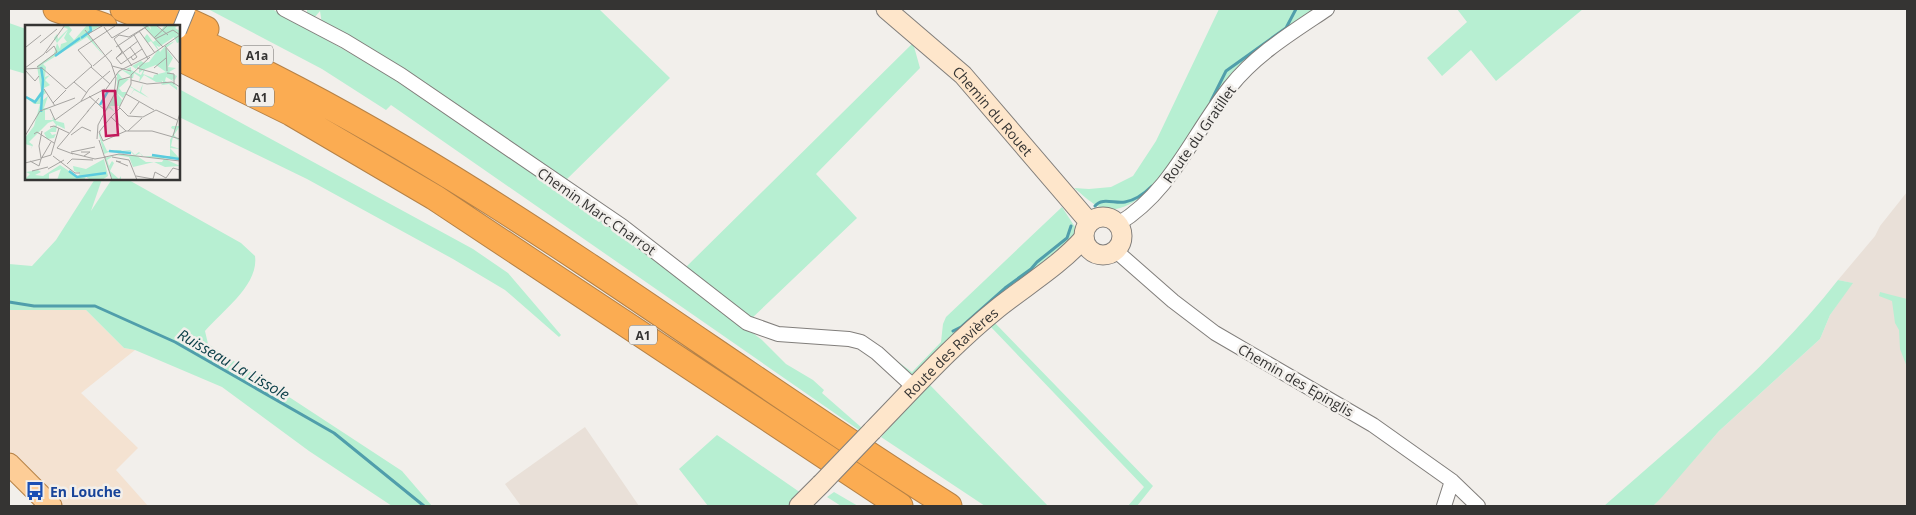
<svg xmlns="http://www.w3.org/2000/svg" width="1916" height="515" viewBox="0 0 1916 515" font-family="'Open Sans',sans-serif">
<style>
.commercial{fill:#f4e2d1}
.built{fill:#e9e0d8}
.green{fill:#b7efd2}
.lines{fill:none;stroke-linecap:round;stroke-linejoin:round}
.stream{stroke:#509eab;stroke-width:3}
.street-casing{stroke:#817e7b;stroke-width:16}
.secondary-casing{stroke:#817e7b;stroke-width:21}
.primary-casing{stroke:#b68247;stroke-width:23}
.highway-casing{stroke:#b68247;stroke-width:27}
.street{stroke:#fff;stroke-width:14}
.secondary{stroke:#fee6cb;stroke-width:19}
.primary{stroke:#fdcd97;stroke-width:21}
.highway{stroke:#fbac52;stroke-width:25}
.street-bridge-casing{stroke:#817e7b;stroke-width:16;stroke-linecap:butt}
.secondary-bridge-casing{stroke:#817e7b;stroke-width:21;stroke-linecap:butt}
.street-bridge{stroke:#fff;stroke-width:14}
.secondary-bridge{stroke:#fee6cb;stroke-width:19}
.labels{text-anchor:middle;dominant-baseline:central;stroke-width:5;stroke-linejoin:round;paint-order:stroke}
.shield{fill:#f2efeb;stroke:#6e6c6a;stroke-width:1}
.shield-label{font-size:12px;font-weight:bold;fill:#353433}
.street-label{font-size:14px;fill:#353433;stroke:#f2efeb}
.transit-label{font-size:14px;font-weight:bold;fill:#164399;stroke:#f2efeb;text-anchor:start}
.water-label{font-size:15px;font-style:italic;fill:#083d46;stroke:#f2efeb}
.inset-river{fill:none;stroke:#5bcbde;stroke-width:2.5}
.inset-road{fill:none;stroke:#a6a4a1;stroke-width:1}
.view{fill:#c2185b;fill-opacity:0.15;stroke:#c2185b;stroke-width:2.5}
.inset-edge{fill:none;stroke:#353433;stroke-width:2.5}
</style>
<rect width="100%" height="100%" fill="#f2efeb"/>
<path class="commercial" d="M 9,310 L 86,310 L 124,348 L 135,350 L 81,393 L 138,448 L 116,470 L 148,506 L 53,506 L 9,464 Z"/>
<path class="built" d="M 1907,192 L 1907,506 L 1653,506 L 1719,431 L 1820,339 L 1830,315 L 1852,283 L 1838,280 L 1875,236 L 1880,226 Z
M 585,427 L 639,506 L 521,506 L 505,484 Z"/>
<path class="green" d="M 208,9 L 272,9 L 380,70 L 620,231 L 762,340 L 786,364 L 813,380 L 824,390 L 822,393 L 862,428 L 859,430 L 391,105 L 386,110 L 322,69 Z
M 307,9 L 599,9 L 670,78 L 565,181 L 322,24 L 320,11 L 314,18 L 307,13 Z
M 1219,9 L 1315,9 C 1298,22 1274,34 1260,50 C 1229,85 1161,203 1116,209 C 1098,212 1087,198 1074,188 L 1089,189 L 1111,187 L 1133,176 L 1156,141 Z
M 1457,9 L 1583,9 L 1496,81 L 1471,50 L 1442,76 L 1427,58 L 1467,22 Z
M 9,23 L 26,29 L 26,74 L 9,69 Z
M 913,43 L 920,68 L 816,174 L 857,218 L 750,320 L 685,268 Z
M 179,89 L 473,249 L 508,273 L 561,335 L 559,337 L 505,290 L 453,259 L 307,179 L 179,117 Z
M 95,179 L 102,179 L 91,211 L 112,179 L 127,179 L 241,243 L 255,256 C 259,285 223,310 205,331 L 208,344 L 402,471 L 432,506 L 392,506 L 309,451 L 222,387 L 135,350 L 124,348 L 86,310 L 9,310 L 9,264 L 32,266 L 56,240 Z
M 1062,207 L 1077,230 L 1073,241 L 912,378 L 871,342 L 912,372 L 941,342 L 943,324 L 946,317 Z
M 1838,280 L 1853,283 L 1830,315 L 1820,339 L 1719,431 L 1662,497 L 1653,506 L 1604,506 C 1684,435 1771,366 1838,280 Z
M 1880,292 L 1907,299 L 1907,367 L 1900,349 L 1899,330 L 1895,323 L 1892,301 L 1879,296 Z
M 995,323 L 1153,486 L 1137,506 L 1128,506 L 1144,487 L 990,326 Z
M 929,384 L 1048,506 L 985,506 L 881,437 Z
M 717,435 L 801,493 L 788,506 L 708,506 L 679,469 Z
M 834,492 L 858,506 L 841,506 L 827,497 Z"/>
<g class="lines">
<path class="stream" d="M 1211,101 L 1226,71 L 1286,28 L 1296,9
M 1095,206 C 1102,197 1115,204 1125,202 C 1136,200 1144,194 1152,186
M 9,302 L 34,306 L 95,306 L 175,342 L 334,433 L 424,506
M 953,331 L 961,327 L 1005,288 L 1031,269 L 1037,262 L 1067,238 L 1071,226"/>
<g class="street-casing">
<path id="street" d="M 284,9 L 345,41 L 401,75 L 622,226 L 747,323 L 778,334 L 849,339 L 861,342 L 877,353 L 914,387
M 1118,224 C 1172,191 1192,135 1230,87 C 1256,54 1293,32 1327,9
M 1116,251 L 1173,301 L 1215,333 L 1373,425 L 1452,481 L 1478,506
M 1444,506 L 1452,481"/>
</g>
<g class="secondary-casing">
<g id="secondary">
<path id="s1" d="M 886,9 L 963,75 L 1089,222"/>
<circle cx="1103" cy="236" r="19"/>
<path id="s2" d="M 872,431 C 913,389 952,345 998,308 C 1027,285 1059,266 1084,238"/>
<path d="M 799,506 L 821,484"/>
</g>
</g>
<g class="primary-casing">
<path id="primary" d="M 9,464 L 51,506"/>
</g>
<g class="highway-casing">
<path id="highway" d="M 56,9 L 104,26
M 123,9 L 165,26
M 163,9 L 206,29
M 179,32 C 456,154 694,346 949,506
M 179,58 L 291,113 L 434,197 L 900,506"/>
</g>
<use href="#street" class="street"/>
<use href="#secondary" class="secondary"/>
<use href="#primary" class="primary"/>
<use href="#highway" class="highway"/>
<g class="street-bridge-casing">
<path id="street-bridge" d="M 179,31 L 188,9"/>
</g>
<g class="secondary-bridge-casing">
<path id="secondary-bridge" d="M 821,484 L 872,431"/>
</g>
<use href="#street-bridge" class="street-bridge"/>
<use href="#secondary-bridge" class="secondary-bridge"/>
</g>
<defs>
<g id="bus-bare" transform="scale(1.5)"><path d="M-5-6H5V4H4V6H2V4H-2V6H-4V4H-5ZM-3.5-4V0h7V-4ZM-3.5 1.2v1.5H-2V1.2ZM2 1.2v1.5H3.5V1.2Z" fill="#1a4fb4" stroke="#f2efeb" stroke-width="2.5" paint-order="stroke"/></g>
</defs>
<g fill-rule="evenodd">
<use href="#bus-bare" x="35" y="491"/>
</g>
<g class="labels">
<g class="shield">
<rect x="241" y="45.5" width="32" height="19" rx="4"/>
<rect x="246" y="87.5" width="28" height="19" rx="4"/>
<rect x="629" y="325.5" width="28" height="19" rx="4"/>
</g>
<g class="shield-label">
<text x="257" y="55">A1a</text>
<text x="260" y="97">A1</text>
<text x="643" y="335">A1</text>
</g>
<g class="street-label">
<text stroke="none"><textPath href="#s1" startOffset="148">Chemin du Rouet</textPath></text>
<text transform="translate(1199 134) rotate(-55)">Route du Gratillet</text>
<text transform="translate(597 211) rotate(35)">Chemin Marc Charrot</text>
<text stroke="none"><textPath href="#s2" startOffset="111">Route des Ravières</textPath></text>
<text transform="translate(1296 380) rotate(30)">Chemin des Epinglis</text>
</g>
<g class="transit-label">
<text x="50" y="491">En Louche</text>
</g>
<g class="water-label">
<text transform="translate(234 364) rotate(30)">Ruisseau La Lissole</text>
</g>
</g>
<g transform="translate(25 25)">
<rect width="155" height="155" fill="#f2efeb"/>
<path d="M 43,0 L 47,5 L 44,9 L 49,15 L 62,0 L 77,0 L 63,8 L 60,5 L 79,31 L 62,12 L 18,39 L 21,42 L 20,52 L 25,50 L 20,55 L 25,60 L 19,63 L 21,68 L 18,70 L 18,75 L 23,71 L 19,83 L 25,84 L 20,85 L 20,95 L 28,95 L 27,92 L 30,95 L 27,89 L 31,96 L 39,98 L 40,104 L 32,100 L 31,107 L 25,107 L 27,110 L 31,109 L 29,113 L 22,114 L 19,108 L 31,100 L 28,96 L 23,98 L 4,117 L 8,120 L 6,124 L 7,121 L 0,119 L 0,113 L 9,101 L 15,79 L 9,79 L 0,71 L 10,75 L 16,66 L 12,41 L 29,29 L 32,18 L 35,24 L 36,19 L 42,17 L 39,13 L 43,5 L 32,18 L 29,13 L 32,9 L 33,14 L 43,4 L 38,2 ZM 117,0 L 123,0 L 126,5 L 125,0 L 135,0 L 132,2 L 136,5 L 140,0 L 153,0 L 150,3 L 155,6 L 155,17 L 152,18 L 149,12 L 134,22 L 131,20 L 135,27 L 141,20 L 150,16 L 141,23 L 148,33 L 143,42 L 151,43 L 144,47 L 152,51 L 150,55 L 147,54 L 150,57 L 141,52 L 140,56 L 142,57 L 148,57 L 151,61 L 143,58 L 152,62 L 152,65 L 144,59 L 137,60 L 138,56 L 134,55 L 137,56 L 136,61 L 136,57 L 131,57 L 119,50 L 114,57 L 115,52 L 109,48 L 108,53 L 101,53 L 106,51 L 97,45 L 93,48 L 97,53 L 104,54 L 94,63 L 97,67 L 102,67 L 105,61 L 115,67 L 116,63 L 118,59 L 116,67 L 124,73 L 109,65 L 105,71 L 109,64 L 105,62 L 98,73 L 92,68 L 97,75 L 95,81 L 85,81 L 90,87 L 84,83 L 81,86 L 92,65 L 92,48 L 93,49 L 93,48 L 94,46 L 98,45 L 106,47 L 101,44 L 106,42 L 106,45 L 116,50 L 119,44 L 114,48 L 114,40 L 111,44 L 107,41 L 116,36 L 119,38 L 124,37 L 133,25 L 126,16 L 123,18 L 119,13 L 122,9 L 128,17 L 131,15 ZM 131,40 L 141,47 L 129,50 L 128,53 L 118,49 L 120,44 ZM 147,101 L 155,101 L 149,110 L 155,116 L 148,112 L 146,121 L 155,124 L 145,123 L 155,134 L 138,133 L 155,141 L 140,142 L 129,137 L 108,142 L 104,132 L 90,130 L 82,135 L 84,141 L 87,136 L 89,138 L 85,146 L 94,154 L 96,151 L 96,155 L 87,155 L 80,133 L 83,132 L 94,129 L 112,131 L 121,137 L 137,137 L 139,134 L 117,131 L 115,128 L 110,131 L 105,126 L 96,125 L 99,129 L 89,125 L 79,129 L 74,110 L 75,107 L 76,105 L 75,111 L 82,126 L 88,125 L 105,125 L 110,130 L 114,127 L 118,131 L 145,131 L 145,115 L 150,105 L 146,103 ZM 79,134 L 83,151 L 77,155 L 61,155 L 64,154 L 61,152 L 59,155 L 32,155 L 36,144 L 24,149 L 24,155 L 0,154 L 5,149 L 1,147 L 13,145 L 16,147 L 10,150 L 18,151 L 35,140 L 53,152 L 55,148 L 49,146 L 48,141 L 61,144 Z" fill="#b7efd2" fill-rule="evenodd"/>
<path class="inset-river" d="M 56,13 L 66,6 L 65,0M 30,31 L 55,13M 1,72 L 10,77 L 18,66M 75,80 L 83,66M 16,87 L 18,55 L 16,42M 84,126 L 106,128M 127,130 L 154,134M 44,146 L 52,152 L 81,148"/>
<path class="inset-road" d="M 131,0 L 143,10M 79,2 L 87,13 L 104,3M 120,3 L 138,22M 60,5 L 86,38 L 91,53 L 89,70 L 73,100 L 72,114M 114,6 L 130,28M 63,9 L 77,1M 109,10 L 123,34M 129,13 L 143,0M 130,14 L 148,5 L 155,10M 113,16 L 91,33 L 96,39 L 117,24M 15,18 L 32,4M 93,20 L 107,41M 140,21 L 155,39M 1,22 L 16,10M 91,22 L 124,0M 105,22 L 112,32 L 108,35 L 106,32M 141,23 L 142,46M 92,32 L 97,27 L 89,14 L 94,10 L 104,12 L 124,0M 67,41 L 53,25 L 90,1M 68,41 L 87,25M 87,41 L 106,46M 12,42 L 32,27 L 29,21 L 21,28M 66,42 L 85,59M 0,43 L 19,29 L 40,0M 112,43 L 133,49M 129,43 L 141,33M 0,44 L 17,43 L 41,64M 0,45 L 10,56 L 14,51M 142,48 L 149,49 L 149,59M 106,55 L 122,59 L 147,57 L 155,62M 49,57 L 62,68M 19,64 L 30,81M 41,64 L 67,41M 79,67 L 94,46 L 126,30 L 155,10M 101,69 L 129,85M 91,70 L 94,55 L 105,52M 64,71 L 81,86M 56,76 L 64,64 L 85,46M 55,77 L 80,64M 28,78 L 41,65M 94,83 L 106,59 L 106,50 L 125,32M 25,84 L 30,95 L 55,77M 62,87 L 74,73M 105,89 L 114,77M 103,91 L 118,92 L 131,85 L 152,95M 86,92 L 74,107 L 78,116 L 101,106M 86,92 L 95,83 L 103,91M 86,92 L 101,106M 25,102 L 29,101 L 44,108M 101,106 L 127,106 L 155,114M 103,106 L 117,93M 9,109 L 12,107 L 29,118M 46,110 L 57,102 L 66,106M 0,111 L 15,86 L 50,73M 148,111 L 155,88M 74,115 L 87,155M 14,121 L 16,133 L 26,130 L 34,103M 14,121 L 17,106M 46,127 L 70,122M 56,127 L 65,127 L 59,131M 46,128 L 70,134 L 81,132M 48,129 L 32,123 L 64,85M 28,131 L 50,148 L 55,148M 80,132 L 94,129 L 155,136M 87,132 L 104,135 L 112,155M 16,134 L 26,117M 5,136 L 14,141 L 16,134M 96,137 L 91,136 L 103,141M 0,138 L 16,134M 42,139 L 47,134 L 68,135M 23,144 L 39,135M 7,146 L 23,142M 111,151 L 128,154 L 130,147 L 141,153 L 148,143 L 155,145"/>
<path class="view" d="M 78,66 L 90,66 L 93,110 L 81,111 Z"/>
<rect width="155" height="155" class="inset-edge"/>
</g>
<rect width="1916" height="515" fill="none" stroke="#353433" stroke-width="20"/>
</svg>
